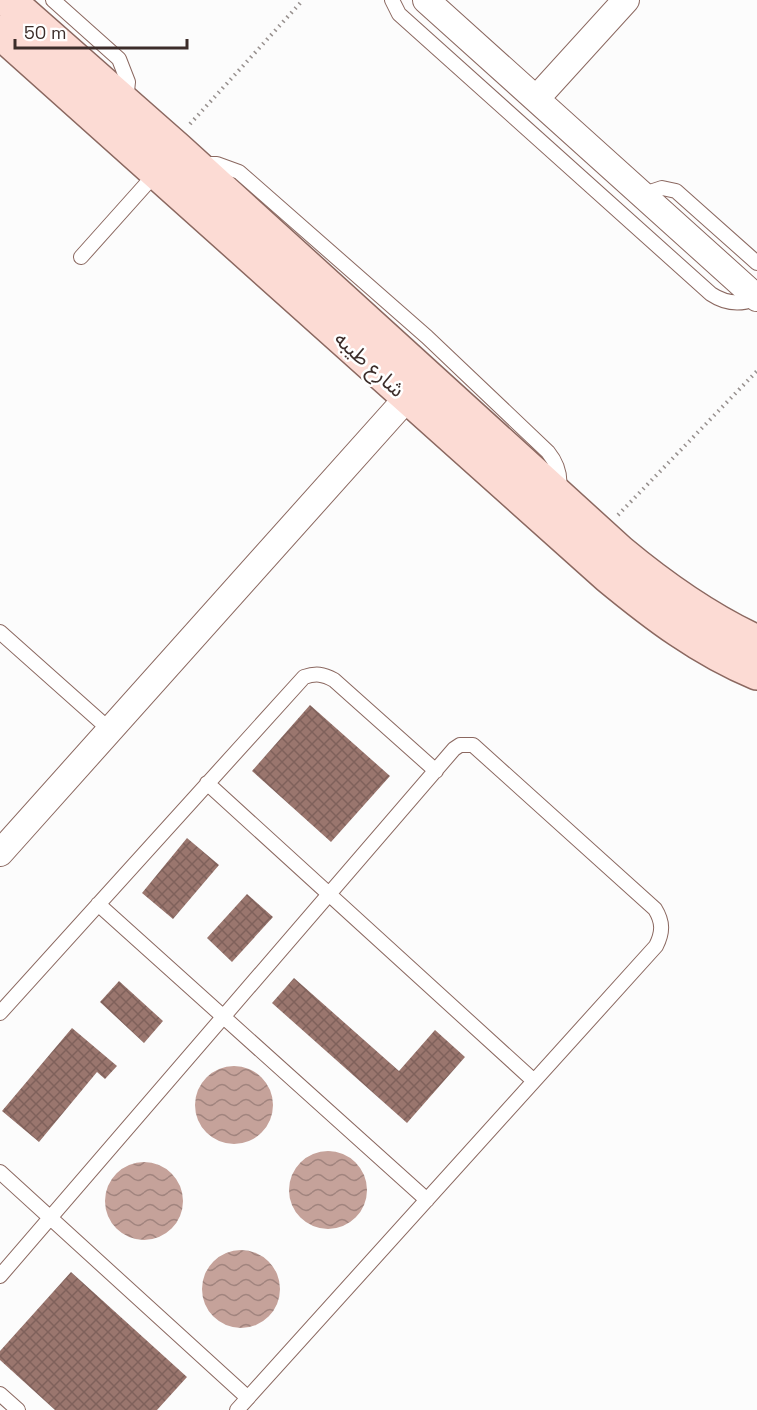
<svg xmlns="http://www.w3.org/2000/svg" width="757" height="1410" viewBox="0 0 757 1410" font-family="'Space Grotesk','Noto Sans Arabic',sans-serif">
<style>
.water{fill:url(#water-waves)}
.building{fill:url(#building-cross-hatch)}
.lines{fill:none;stroke-linecap:round;stroke-linejoin:round}
.service-casing{stroke:#8b6860;stroke-width:16}
.minor-casing{stroke:#8b6860;stroke-width:28}
.secondary-casing{stroke:#8b6860;stroke-width:36}
.path{stroke:#97908e;stroke-width:4;stroke-dasharray:1.5 4.5;stroke-linecap:butt}
.service{stroke:#fff;stroke-width:14}
.minor{stroke:#fff;stroke-width:26}
.secondary{stroke:#fcdbd4;stroke-width:33}
.labels{text-anchor:middle;dominant-baseline:central;stroke-width:5;stroke-linejoin:round;paint-order:stroke}
.street-label{font-size:21px;fill:#3c2d2a;stroke:#fff}
</style>
<defs>
<pattern id="water-waves" width="16" height="10" patternUnits="userSpaceOnUse" patternTransform="scale(1.5)"><rect width="16" height="10" fill="#c5a29a"/><path d="M0 5q4-4 8 0t8 0" fill="none" stroke="#a1847e"/></pattern>
<pattern id="building-cross-hatch" width="8" height="8" patternUnits="userSpaceOnUse" patternTransform="scale(1.5)"><rect width="8" height="8" fill="#9a766e"/><path d="M0 0l8 8M0 8l8-8" fill="none" stroke="#7f615b"/></pattern>
</defs>
<rect width="100%" height="100%" fill="#fcfcfc"/>
<path class="water" d="M195 1105a39 39 0 1 1 78 0a39 39 0 1 1-78 0Z
M289 1190a39 39 0 1 1 78 0a39 39 0 1 1-78 0Z
M105 1201a39 39 0 1 1 78 0a39 39 0 1 1-78 0Z
M202 1289a39 39 0 1 1 78 0a39 39 0 1 1-78 0Z"/>
<path class="building" d="M 310,705 L 390,776 L 331,842 L 252,771 Z
M 187,838 L 219,865 L 173,919 L 142,893 Z
M 247,894 L 273,917 L 232,962 L 207,938 Z
M 294,978 L 399,1071 L 435,1030 L 465,1057 L 407,1123 L 272,1003 Z
M 119,981 L 163,1021 L 144,1043 L 100,1002 Z
M 72,1028 L 117,1066 L 105,1079 L 97,1072 L 39,1142 L 2,1111 Z
M 71,1272 L 187,1377 L 157,1410 L 55,1410 L 0,1360 L 0,1351 Z"/>
<g class="lines">
<g class="service-casing">
<path id="service" d="M 53,0 L 119,59 L 128,82 L 126,100
M 392,0 L 399,14 L 711,294 C 726,304 741,305 757,298
M 199,164 L 217,164 L 239,172 L 427,337 L 548,452 C 557,463 561,476 559,490
M 641,195 L 662,188 L 676,191 L 757,263
M 81,257 L 157,172
M 0,632 L 110,730
M 207,783 L 534,1081
M 98,904 L 427,1200
M 0,1013 L 304,677 C 316,673 323,674 334,680 L 436,771
M 0,1172 L 248,1398
M 0,1276 L 454,749 L 460,745 L 473,745 L 655,909 C 663,922 663,932 656,946 L 237,1410
M 0,1394 L 18,1410"/>
</g>
<g class="minor-casing">
<path id="minor" d="M 426,0 L 757,298
M 536,99 L 626,0
M 0,853 L 407,398"/>
</g>
<g class="secondary-casing">
<path id="secondary" d="M 8,0 L 177,149 L 620,552 C 662,587 707,619 757,642
M 0,32 L 608,576 C 654,614 701,650 757,673"/>
</g>
<path class="path" d="M 190,124 L 303,0
M 618,515 L 757,371"/>
<use href="#service" class="service"/>
<use href="#minor" class="minor"/>
<use href="#secondary" class="secondary"/>
</g>
<g class="labels">
<g class="street-label">
<text transform="translate(370 364) rotate(42)">شارع طيبه</text>
</g>
</g>
<path d="M15 39v9h172v-9" fill="none" stroke="#3c2d2a" stroke-width="3"/>
<text x="24" y="39" font-size="18" fill="#3c2d2a" stroke="#ffffff" stroke-width="4.5" paint-order="stroke">50 m</text>
</svg>
